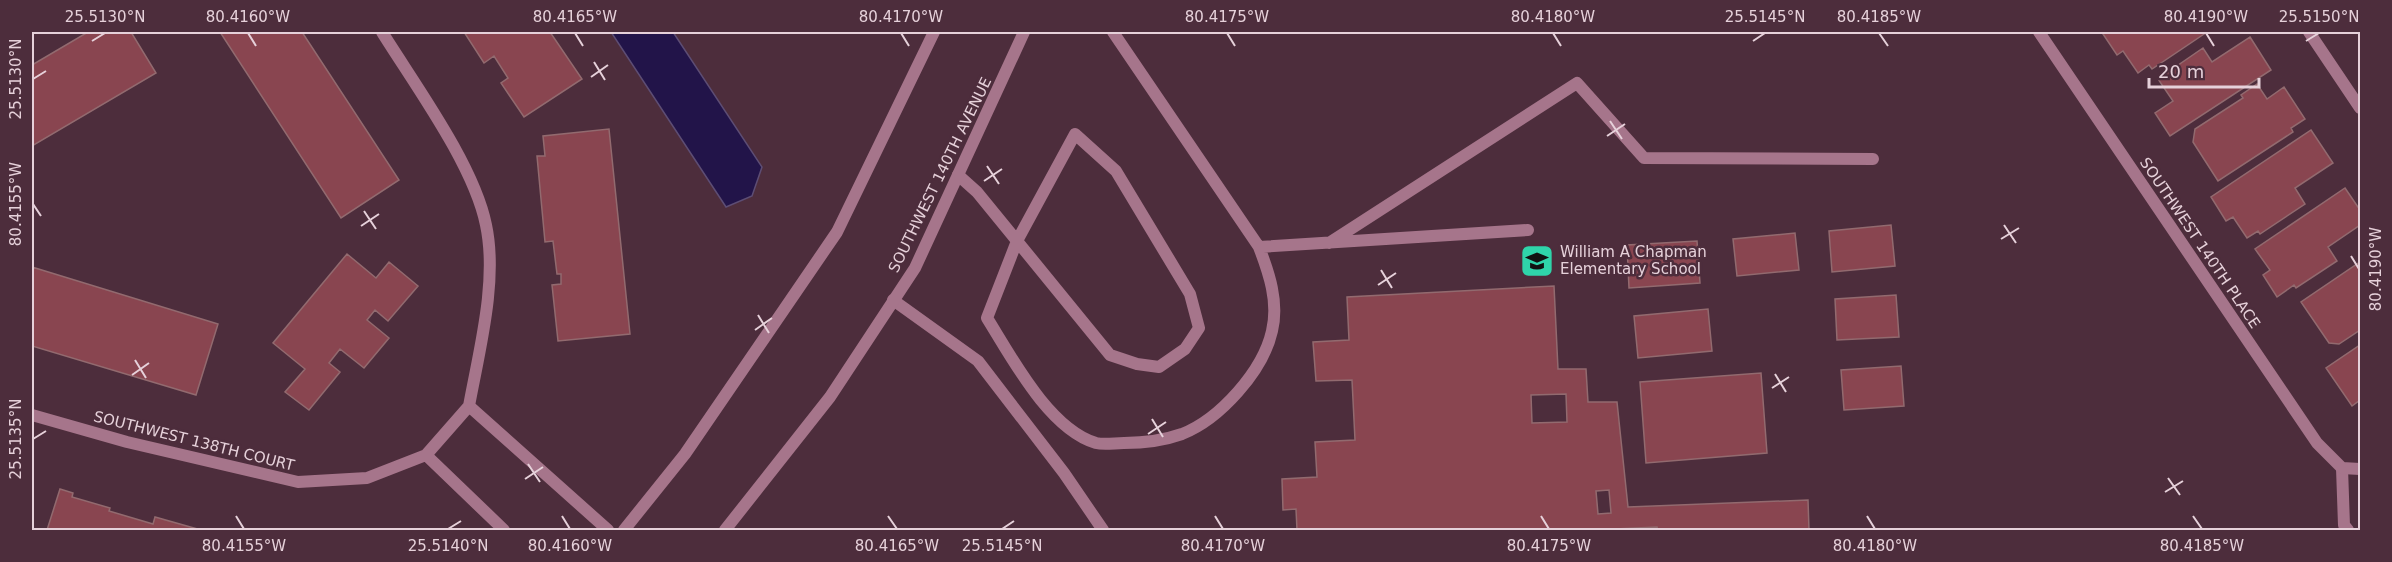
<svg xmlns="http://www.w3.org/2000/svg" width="2392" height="562" viewBox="0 0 2392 562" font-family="'DejaVu Sans',sans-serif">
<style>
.water{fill:#221449;stroke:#5d4d74;stroke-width:1.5}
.building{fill:#894550;stroke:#926a6f;stroke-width:1.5;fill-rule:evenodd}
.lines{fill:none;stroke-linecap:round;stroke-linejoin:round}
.service{stroke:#a6758b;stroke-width:12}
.minor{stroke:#a6758b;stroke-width:12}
.tertiary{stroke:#a6758b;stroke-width:12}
.ticks{fill:none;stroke:#e6d1da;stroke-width:2}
.labels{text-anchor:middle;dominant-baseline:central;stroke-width:5;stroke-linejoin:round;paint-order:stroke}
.street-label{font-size:15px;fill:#e6d1da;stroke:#4d2d3c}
.poi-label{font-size:15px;fill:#e6d1da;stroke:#4d2d3c;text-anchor:start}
.neatline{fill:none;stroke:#e6d1da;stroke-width:2}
.ticks-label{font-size:15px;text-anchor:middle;fill:#e6d1da}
</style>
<rect width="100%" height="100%" fill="#4d2d3c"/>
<path class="water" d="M 611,32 L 673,32 L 762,167 L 752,196 L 726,207 Z"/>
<path class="building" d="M 88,32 L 131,32 L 156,73 L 32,146 L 32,65 Z
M 220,32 L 302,32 L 399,180 L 341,218 Z
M 464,32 L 550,32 L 582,79 L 524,117 L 501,83 L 508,78 L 494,56 L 484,63 Z
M 2107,32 L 2207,32 L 2152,69 L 2149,65 L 2138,73 L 2123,51 L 2117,55 L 2103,34 Z
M 2250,37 L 2271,70 L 2170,136 L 2155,113 L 2173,101 L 2158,79 L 2203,48 L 2212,62 Z
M 2257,84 L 2267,99 L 2284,87 L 2305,119 L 2291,128 L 2293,132 L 2218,181 L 2193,142 L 2195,129 L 2243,98 L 2241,95 Z
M 609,129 L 630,334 L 558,341 L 552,285 L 561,284 L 561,274 L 557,274 L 553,241 L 545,242 L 537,156 L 545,156 L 543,136 Z
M 2311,130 L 2333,163 L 2295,188 L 2305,204 L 2260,234 L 2258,231 L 2247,238 L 2233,217 L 2226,221 L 2211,197 Z
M 2345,188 L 2360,210 L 2360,225 L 2328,247 L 2337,261 L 2296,288 L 2294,285 L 2277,297 L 2263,275 L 2270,270 L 2255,249 Z
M 1891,225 L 1895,266 L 1832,272 L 1829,231 Z
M 1795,233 L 1799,270 L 1737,276 L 1733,239 Z
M 1697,241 L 1700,283 L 1629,288 L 1627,245 Z
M 347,254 L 376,278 L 389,262 L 418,286 L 388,321 L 375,310 L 367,320 L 389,338 L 364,368 L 340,349 L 329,363 L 340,372 L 309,410 L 285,392 L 305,369 L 273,343 Z
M 2360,262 L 2360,330 L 2339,344 L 2329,343 L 2301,302 Z
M 32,267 L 218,324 L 196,395 L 32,346 Z
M 1554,286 L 1558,369 L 1586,369 L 1588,402 L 1617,402 L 1628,507 L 1808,500 L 1809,530 L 1658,530 L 1657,527 L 1592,530 L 1297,530 L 1296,509 L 1283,510 L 1282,479 L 1317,477 L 1315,442 L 1355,440 L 1352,380 L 1316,381 L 1313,342 L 1349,340 L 1347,297 ZM 1566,394 L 1567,422 L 1532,423 L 1531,395 ZM 1609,490 L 1611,513 L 1598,514 L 1596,491 Z
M 1896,295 L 1899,337 L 1837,340 L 1835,299 Z
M 1708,309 L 1712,351 L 1638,358 L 1634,316 Z
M 2360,345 L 2360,400 L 2352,406 L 2326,368 Z
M 1901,366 L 1904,406 L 1844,410 L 1841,370 Z
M 1761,373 L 1767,453 L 1646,463 L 1640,382 Z
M 60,489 L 73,493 L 72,497 L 110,508 L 109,511 L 153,524 L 155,517 L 201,530 L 47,530 Z"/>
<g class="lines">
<path class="service" d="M 2309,32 L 2360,108
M 1075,134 L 1116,171 L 1190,294 L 1199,328 L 1185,349 L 1159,367 L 1137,364 L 1110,355 L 1017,241 Z
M 958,175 L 977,192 L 1017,241 L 987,318 C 1012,358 1049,429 1096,443 C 1104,445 1115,443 1124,443 C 1142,443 1165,440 1182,434 C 1220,419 1263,371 1272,331 C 1279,302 1269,273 1259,247 L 1113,32
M 1329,243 L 1577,83 L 1644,158 L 1873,159
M 1259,247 L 1528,230
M 2342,468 L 2344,525 L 2348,530"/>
<path class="minor" d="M 382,32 C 415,85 474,165 486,225 C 498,281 479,351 469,406
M 2039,32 L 2317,443 L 2342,468 L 2360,469
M 893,300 L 978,361 L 1064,473 L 1103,530
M 469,406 L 608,530
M 32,415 L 127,442 L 298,482 L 367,478 L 426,455 L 469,406
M 426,455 L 504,530"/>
<path class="tertiary" d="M 624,530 L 685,454 L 837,232 L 934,32
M 725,530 L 830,397 L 915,268 L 1024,32"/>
</g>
<path class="ticks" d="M 248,33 L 256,46M 575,33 L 583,46M 901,33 L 909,46M 1227,33 L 1235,46M 1553,33 L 1561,46M 1879,33 L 1888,46M 2206,33 L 2214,46M 92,41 L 105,33M 1753,41 L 1765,33M 2306,41 L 2319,33M 594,62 L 605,80M 591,77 L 608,65M 33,79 L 46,71M 1610,121 L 1622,139M 1607,136 L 1625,124M 987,166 L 999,184M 984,181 L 1002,169M 33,204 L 41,216M 364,211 L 376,229M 2004,225 L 2016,243M 361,226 L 379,214M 2001,239 L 2019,228M 2351,256 L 2359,269M 1381,270 L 1392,288M 1378,285 L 1396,273M 758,315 L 769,333M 755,330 L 772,318M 135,360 L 146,378M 1775,374 L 1786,392M 132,375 L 149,363M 1772,388 L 1789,377M 1152,419 L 1163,437M 1148,434 L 1166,422M 33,439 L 46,431M 528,464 L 540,482M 2168,478 L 2180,495M 525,479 L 543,467M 2165,492 L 2183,481M 236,516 L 244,529M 562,516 L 570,529M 888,516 L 897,529M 1215,516 L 1223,529M 1541,516 L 1549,529M 1867,516 L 1875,529M 2193,516 L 2202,529M 448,529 L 461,521M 1002,529 L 1014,521"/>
<defs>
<g id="school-square" transform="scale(1.725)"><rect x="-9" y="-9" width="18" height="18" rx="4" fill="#2fd4aa" stroke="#4d2d3c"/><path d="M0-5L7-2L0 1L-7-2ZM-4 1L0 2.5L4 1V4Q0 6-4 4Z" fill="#111"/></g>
</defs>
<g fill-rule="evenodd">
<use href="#school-square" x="1537" y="261"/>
</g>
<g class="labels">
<g class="street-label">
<text transform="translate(940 175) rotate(-64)">SOUTHWEST 140TH AVENUE</text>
<text transform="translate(2200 243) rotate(56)">SOUTHWEST 140TH PLACE</text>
<text transform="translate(194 441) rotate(14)">SOUTHWEST 138TH COURT</text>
</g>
<g class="poi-label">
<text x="1560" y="252">William A Chapman<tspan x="1560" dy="17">Elementary School</tspan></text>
</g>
</g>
<rect width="2392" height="562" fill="none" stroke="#4d2d3c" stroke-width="66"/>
<path d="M2149 78v9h110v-9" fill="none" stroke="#e6d1da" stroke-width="3"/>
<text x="2158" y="78" font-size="18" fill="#e6d1da" stroke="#4d2d3c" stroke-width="4.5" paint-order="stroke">20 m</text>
<rect x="33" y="33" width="2326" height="496" class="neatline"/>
<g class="ticks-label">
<text x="105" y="22">25.5130°N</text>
<text x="248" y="22">80.4160°W</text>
<text x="575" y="22">80.4165°W</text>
<text x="901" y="22">80.4170°W</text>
<text x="1227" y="22">80.4175°W</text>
<text x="1553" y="22">80.4180°W</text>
<text x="1765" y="22">25.5145°N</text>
<text x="1879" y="22">80.4185°W</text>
<text x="2206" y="22">80.4190°W</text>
<text x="2319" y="22">25.5150°N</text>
<text transform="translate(16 79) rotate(-90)" y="5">25.5130°N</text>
<text transform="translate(16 204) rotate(-90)" y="5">80.4155°W</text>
<text transform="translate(2376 269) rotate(-90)" y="5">80.4190°W</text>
<text transform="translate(16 439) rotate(-90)" y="5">25.5135°N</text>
<text x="244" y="551">80.4155°W</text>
<text x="448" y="551">25.5140°N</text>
<text x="570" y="551">80.4160°W</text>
<text x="897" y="551">80.4165°W</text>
<text x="1002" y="551">25.5145°N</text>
<text x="1223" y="551">80.4170°W</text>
<text x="1549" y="551">80.4175°W</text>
<text x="1875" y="551">80.4180°W</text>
<text x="2202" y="551">80.4185°W</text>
</g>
</svg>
